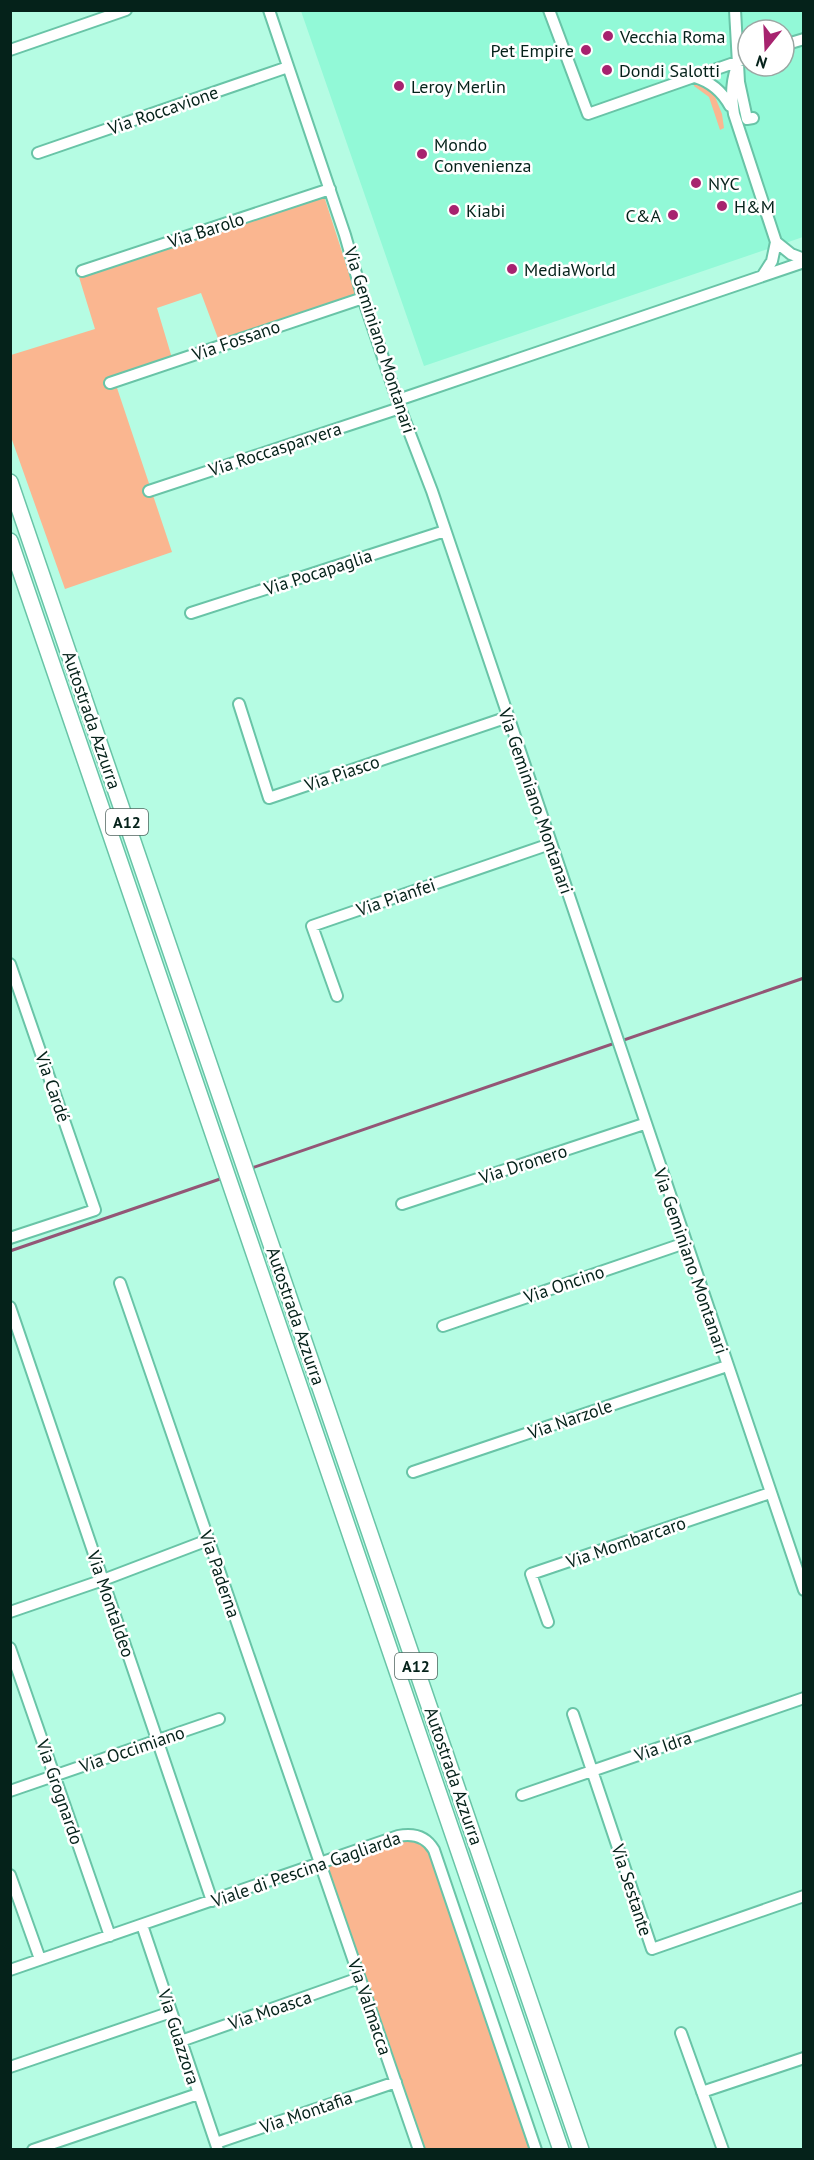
<svg xmlns="http://www.w3.org/2000/svg" width="814" height="2160" viewBox="0 0 814 2160" font-family="'PT Sans',sans-serif">
<style>
.built{fill:#92f9d7;fill-rule:evenodd}
.green{fill:#fab690}
.lines{fill:none;stroke-linecap:round;stroke-linejoin:round}
.stream{stroke:#935676;stroke-width:3}
.minor-casing{stroke:#69c4a7;stroke-width:14}
.highway-casing{stroke:#69c4a7;stroke-width:18}
.minor{stroke:#fff;stroke-width:10}
.highway{stroke:#fff;stroke-width:15}
.poi-dot{fill:#a7236f;stroke:#fff;stroke-width:2}
.labels{text-anchor:middle;dominant-baseline:central;stroke-width:5;stroke-linejoin:round;paint-order:stroke}
.shield{fill:#fff;stroke:#50645f;stroke-width:1.5}
.shield-label{font-size:16px;font-weight:bold;fill:#05221a}
.poi-label{font-size:18px;fill:#05221a;stroke:#fff;text-anchor:start}
.street-label{font-size:18px;fill:#05221a;stroke:#fff}
</style>
<rect width="100%" height="100%" fill="#b5fce3"/>
<path class="built" d="M 301,11 L 803,11 L 803,237 L 424,366 ZM 748,30 L 784,30 L 784,66 L 748,66 Z"/>
<path class="green" d="M 694,82 L 712,89 L 722,114 L 724,128 L 720,130 L 709,97 L 694,86 Z
M 323,193 L 356,295 L 219,341 L 201,293 L 157,308 L 172,358 L 114,379 L 172,552 L 65,589 L 11,437 L 11,355 L 95,329 L 79,277 Z
M 404,1841 L 417,1842 L 428,1847 L 531,2149 L 424,2149 L 326,1867 Z"/>
<g class="lines">
<path class="stream" d="M 249,1169 L 804,978
M 10,1251 L 223,1178"/>
<g class="minor-casing">
<path id="minor" d="M 269,10 L 345,235 L 363,298 L 400,408 L 432,491 L 804,1590
M 549,10 L 588,114 L 748,58
M 735,10 L 739,82 L 747,119 L 753,118
M 784,45 L 804,39
M 10,50 L 126,10
M 739,61 C 731,80 731,94 734,114 L 776,242 L 772,261 L 763,275
M 695,77 C 711,82 722,91 730,106
M 38,153 L 288,67
M 776,242 L 791,254 L 804,259
M 82,271 L 330,189
M 110,383 L 363,298
M 398,400 L 804,262
M 149,491 L 400,408
M 191,613 L 445,531
M 239,704 L 269,798 L 508,717
M 10,964 L 95,1210 L 10,1238
M 337,996 L 312,926 L 550,844
M 402,1204 L 644,1124
M 120,1283 L 419,2150
M 10,1307 L 212,1901
M 443,1326 L 685,1243
M 413,1472 L 727,1366
M 10,1612 L 103,1580 L 208,1540
M 548,1622 L 531,1574 L 770,1493
M 10,1648 L 110,1936
M 573,1714 L 652,1949 L 804,1896
M 10,1791 L 219,1719
M 522,1795 L 804,1698
M 10,1875 L 40,1959
M 142,1925 L 218,2150
M 10,1970 L 398,1836 C 413,1833 426,1836 434,1850 L 536,2150
M 681,2033 L 723,2150
M 181,2041 L 359,1978
M 10,2067 L 171,2012
M 702,2092 L 804,2058
M 216,2143 L 396,2082
M 33,2150 L 198,2094"/>
</g>
<g class="highway-casing">
<path id="highway" d="M 10,482 L 581,2150
M 10,541 L 561,2150"/>
</g>
<use href="#minor" class="minor"/>
<use href="#highway" class="highway"/>
</g>
<g class="poi-dot">
<circle cx="608" cy="36" r="6"/>
<circle cx="586" cy="50" r="6"/>
<circle cx="607" cy="70" r="6"/>
<circle cx="399" cy="86" r="6"/>
<circle cx="422" cy="154" r="6"/>
<circle cx="696" cy="183" r="6"/>
<circle cx="722" cy="206" r="6"/>
<circle cx="454" cy="210" r="6"/>
<circle cx="673" cy="215" r="6"/>
<circle cx="512" cy="269" r="6"/>
</g>
<g class="labels">
<g class="shield">
<rect x="106" y="809" width="42" height="26" rx="4.5"/>
<rect x="395" y="1653" width="42" height="26" rx="4.5"/>
</g>
<g class="shield-label">
<text x="127" y="822">A12</text>
<text x="416" y="1666">A12</text>
</g>
<g class="poi-label">
<text x="620" y="36">Vecchia Roma</text>
<text x="574" y="50" text-anchor="end">Pet Empire</text>
<text x="619" y="70">Dondi Salotti</text>
<text x="411" y="86">Leroy Merlin</text>
<text x="434" y="144">Mondo<tspan x="434" dy="21">Convenienza</tspan></text>
<text x="708" y="183">NYC</text>
<text x="734" y="206">H&amp;M</text>
<text x="466" y="210">Kiabi</text>
<text x="661" y="215" text-anchor="end">C&amp;A</text>
<text x="524" y="269">MediaWorld</text>
</g>
<g class="street-label">
<text transform="translate(163 110) rotate(-19)">Via Roccavione</text>
<text transform="translate(206 230) rotate(-18)">Via Barolo</text>
<text transform="translate(236 340) rotate(-19)">Via Fossano</text>
<text transform="translate(380 340) rotate(72)">Via Geminiano Montanari</text>
<text transform="translate(275 449) rotate(-18)">Via Roccasparvera</text>
<text transform="translate(318 572) rotate(-18)">Via Pocapaglia</text>
<text transform="translate(92 720) rotate(71)">Autostrada Azzurra</text>
<text transform="translate(342 773) rotate(-19)">Via Piasco</text>
<text transform="translate(536 801) rotate(71)">Via Geminiano Montanari</text>
<text transform="translate(396 897) rotate(-19)">Via Pianfei</text>
<text transform="translate(53 1087) rotate(71)">Via Cardé</text>
<text transform="translate(523 1164) rotate(-18)">Via Dronero</text>
<text transform="translate(691 1261) rotate(71)">Via Geminiano Montanari</text>
<text transform="translate(564 1284) rotate(-19)">Via Oncino</text>
<text transform="translate(296 1316) rotate(71)">Autostrada Azzurra</text>
<text transform="translate(570 1419) rotate(-19)">Via Narzole</text>
<text transform="translate(626 1542) rotate(-19)">Via Mombarcaro</text>
<text transform="translate(220 1574) rotate(71)">Via Paderna</text>
<text transform="translate(111 1604) rotate(71)">Via Montaldeo</text>
<text transform="translate(663 1746) rotate(-19)">Via Idra</text>
<text transform="translate(132 1749) rotate(-19)">Via Occimiano</text>
<text transform="translate(454 1776) rotate(71)">Autostrada Azzurra</text>
<text transform="translate(60 1792) rotate(71)">Via Grognardo</text>
<text transform="translate(306 1869) rotate(-19)">Viale di Pescina Gagliarda</text>
<text transform="translate(632 1890) rotate(72)">Via Sestante</text>
<text transform="translate(370 2007) rotate(71)">Via Valmacca</text>
<text transform="translate(270 2010) rotate(-19)">Via Moasca</text>
<text transform="translate(179 2037) rotate(72)">Via Guazzora</text>
<text transform="translate(306 2112) rotate(-19)">Via Montafia</text>
</g>
</g>
<rect width="814" height="2160" fill="none" stroke="#05221a" stroke-width="24"/>
<g transform="translate(766 48) rotate(198)"><circle r="28" fill="#ffffff" stroke="#9ba7a3" stroke-width="1.5"/>
<path d="M0-4.5L10 22L0 15L-10 22Z" fill="#a7236f"/>
<text y="-9" font-size="16" font-weight="bold" text-anchor="middle" fill="#05221a">N</text>
</g>
</svg>
